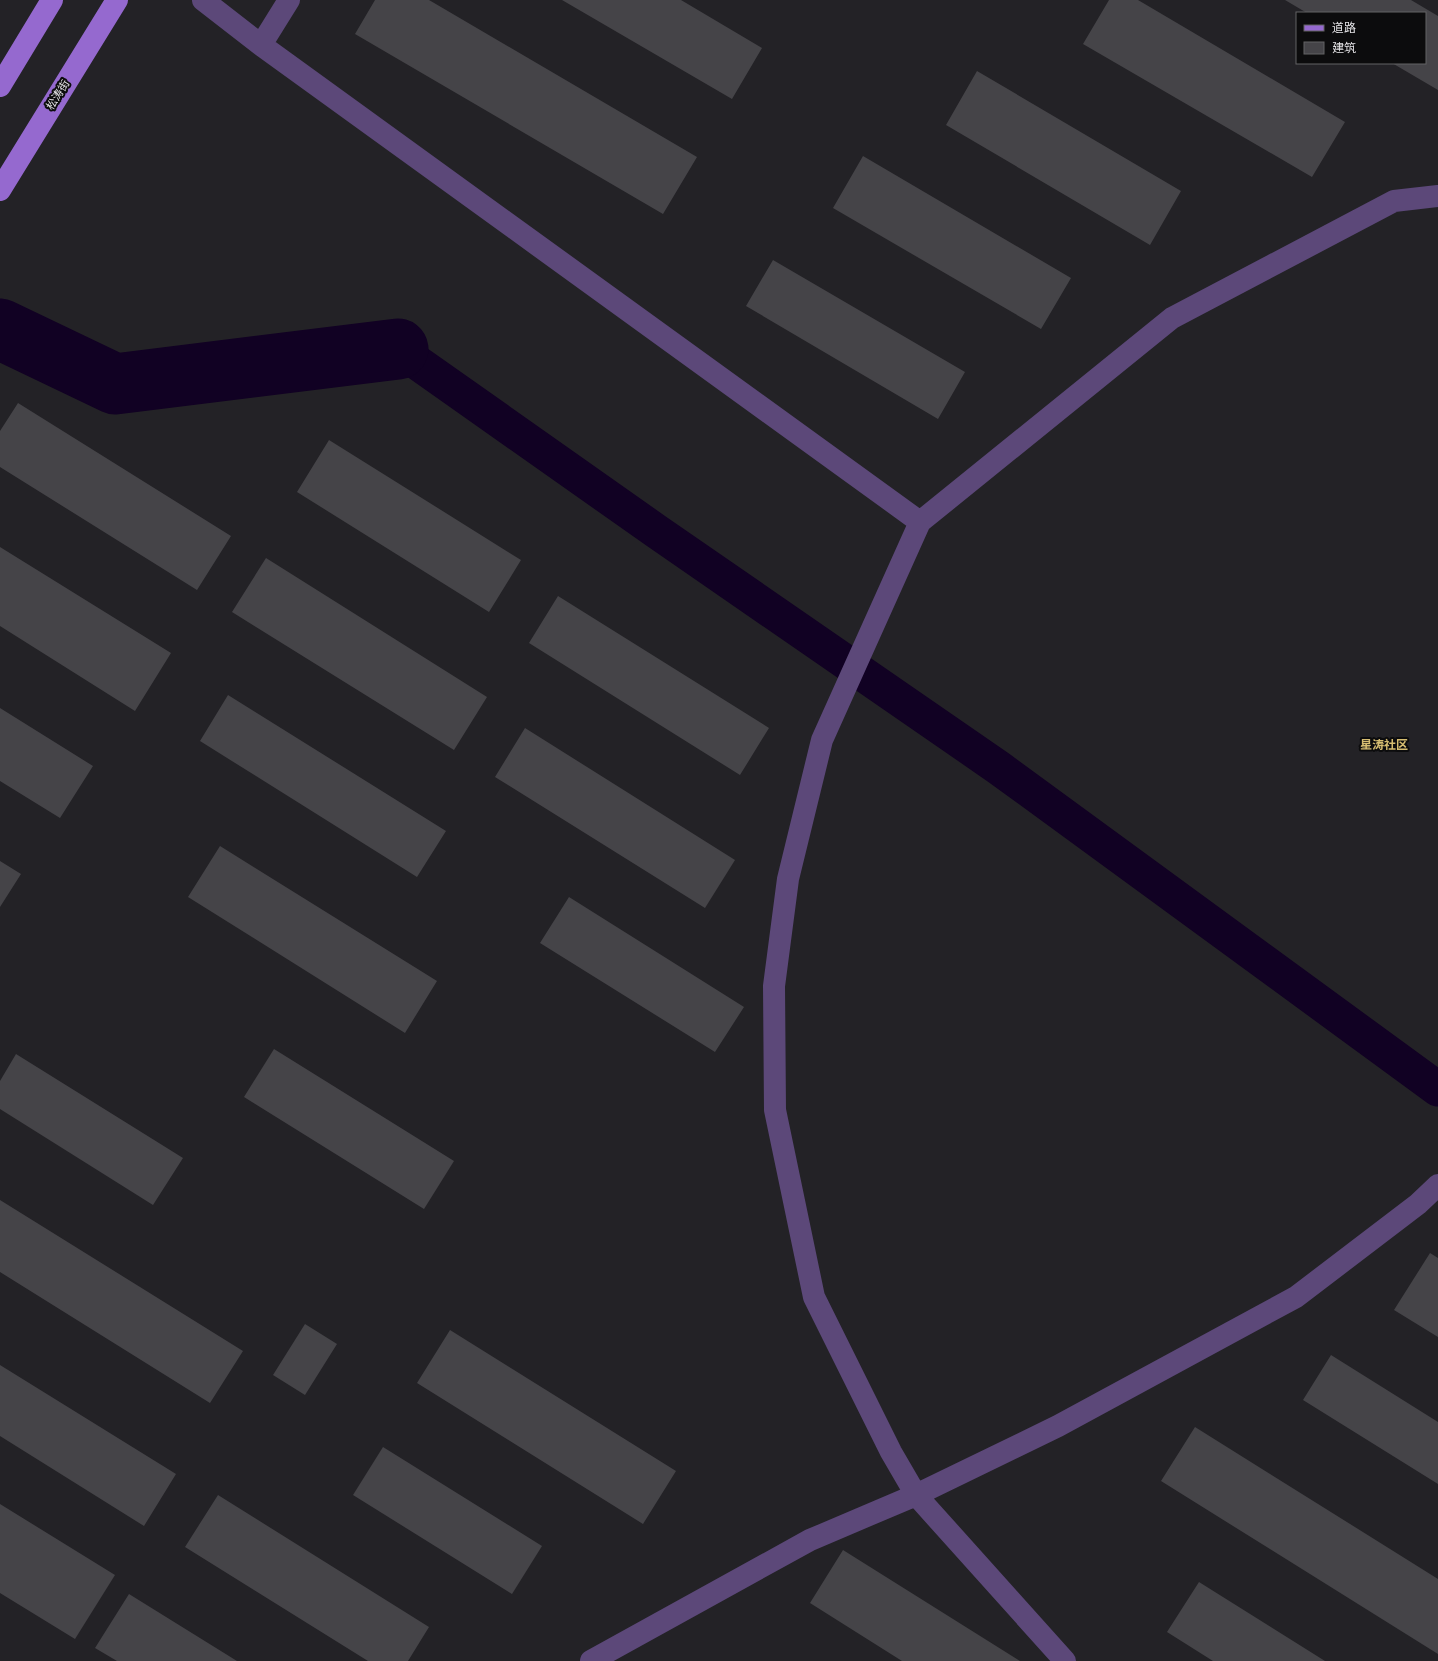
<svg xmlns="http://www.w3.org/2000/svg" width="1438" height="1661" viewBox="0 0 1438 1661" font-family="Rubik,'Noto Sans SC',sans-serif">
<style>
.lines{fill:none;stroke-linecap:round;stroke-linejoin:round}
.canal{stroke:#110123;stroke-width:35}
.river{stroke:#110123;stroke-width:61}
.building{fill:#454448}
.minor{stroke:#5c4879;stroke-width:22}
.major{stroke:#9569cf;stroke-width:22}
.labels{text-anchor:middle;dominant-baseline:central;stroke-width:4;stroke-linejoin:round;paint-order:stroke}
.street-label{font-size:11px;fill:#e5e4e7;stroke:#0c0c0d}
.neighbourhood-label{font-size:12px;font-weight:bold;fill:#d6bd71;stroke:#0c0c0d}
</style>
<rect width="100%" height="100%" fill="#232226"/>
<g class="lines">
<path class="canal" d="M 398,349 L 656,531 L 999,768 L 1438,1089"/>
<path class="river" d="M 0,329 L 115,384 L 398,349"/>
</g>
<path class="building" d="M 375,0 L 429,0 L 697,157 L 663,214 L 355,34 Z
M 562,0 L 681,0 L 762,48 L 732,99 Z
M 1109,0 L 1138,0 L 1345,122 L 1312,177 L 1083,44 Z
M 1285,0 L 1411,0 L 1438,16 L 1438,90 L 1392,63 L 1425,63 L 1425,13 L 1307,13 Z
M 977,71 L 1181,191 L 1150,245 L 946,125 Z
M 863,156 L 1071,278 L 1041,329 L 833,208 Z
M 773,260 L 965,372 L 938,419 L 746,306 Z
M 18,403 L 231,536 L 197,590 L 0,467 L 0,431 Z
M 329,440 L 521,560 L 489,612 L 297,492 Z
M 0,547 L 171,653 L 135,711 L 0,626 Z
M 266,558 L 487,697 L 454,750 L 232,612 Z
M 558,596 L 769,728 L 740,775 L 529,643 Z
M 228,695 L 446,831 L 417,877 L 200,741 Z
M 0,708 L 93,766 L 60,818 L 0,781 Z
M 525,728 L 735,860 L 705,908 L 495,777 Z
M 220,846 L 437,981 L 405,1033 L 188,897 Z
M 0,861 L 21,874 L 0,907 Z
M 569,897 L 744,1007 L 715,1052 L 540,943 Z
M 274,1049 L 454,1161 L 424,1209 L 244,1097 Z
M 16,1054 L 183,1158 L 153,1205 L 0,1109 L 0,1081 Z
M 0,1200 L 243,1351 L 210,1403 L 0,1272 Z
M 1430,1253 L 1438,1258 L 1438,1337 L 1394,1310 Z
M 305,1324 L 337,1344 L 305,1395 L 273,1375 Z
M 450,1330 L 676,1471 L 643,1524 L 417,1383 Z
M 1331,1355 L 1438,1422 L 1438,1484 L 1303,1400 Z
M 0,1365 L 176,1474 L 144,1526 L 0,1436 Z
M 1195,1427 L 1438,1579 L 1438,1654 L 1161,1481 Z
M 383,1447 L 542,1546 L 512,1594 L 353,1495 Z
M 218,1495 L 429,1627 L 408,1661 L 368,1661 L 185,1547 Z
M 0,1504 L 115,1575 L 75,1639 L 0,1593 Z
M 843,1550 L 1020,1661 L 902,1661 L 810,1603 Z
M 1199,1582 L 1325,1661 L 1213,1661 L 1167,1632 Z
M 129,1594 L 237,1661 L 117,1661 L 95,1648 Z"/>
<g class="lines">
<path class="minor" d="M 203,0 L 261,45
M 289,0 L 261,45 L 920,522
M 591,1661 L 810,1540 L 916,1495 L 1058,1426 L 1296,1297 L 1418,1204 L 1438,1185
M 1065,1661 L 916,1495 L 891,1452 L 814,1297 L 775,1110 L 774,986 L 788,879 L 822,740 L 920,522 L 1172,318 L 1394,201 L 1438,196"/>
<path class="major" d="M 0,86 L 52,0
M 0,190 L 117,0"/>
</g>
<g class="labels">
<g class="street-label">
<text transform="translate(58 95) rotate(-58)">松涛街</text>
</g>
<g class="neighbourhood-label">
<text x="1384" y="745">星涛社区</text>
</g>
</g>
<rect x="1296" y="12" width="130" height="52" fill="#0c0c0d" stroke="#636264"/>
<rect x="1304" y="25" width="20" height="6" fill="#9569cf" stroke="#636264"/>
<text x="1332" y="32" font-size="12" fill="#e5e4e7">道路</text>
<rect x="1304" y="42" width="20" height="12" fill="#454448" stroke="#636264"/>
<text x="1332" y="52" font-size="12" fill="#e5e4e7">建筑</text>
</svg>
